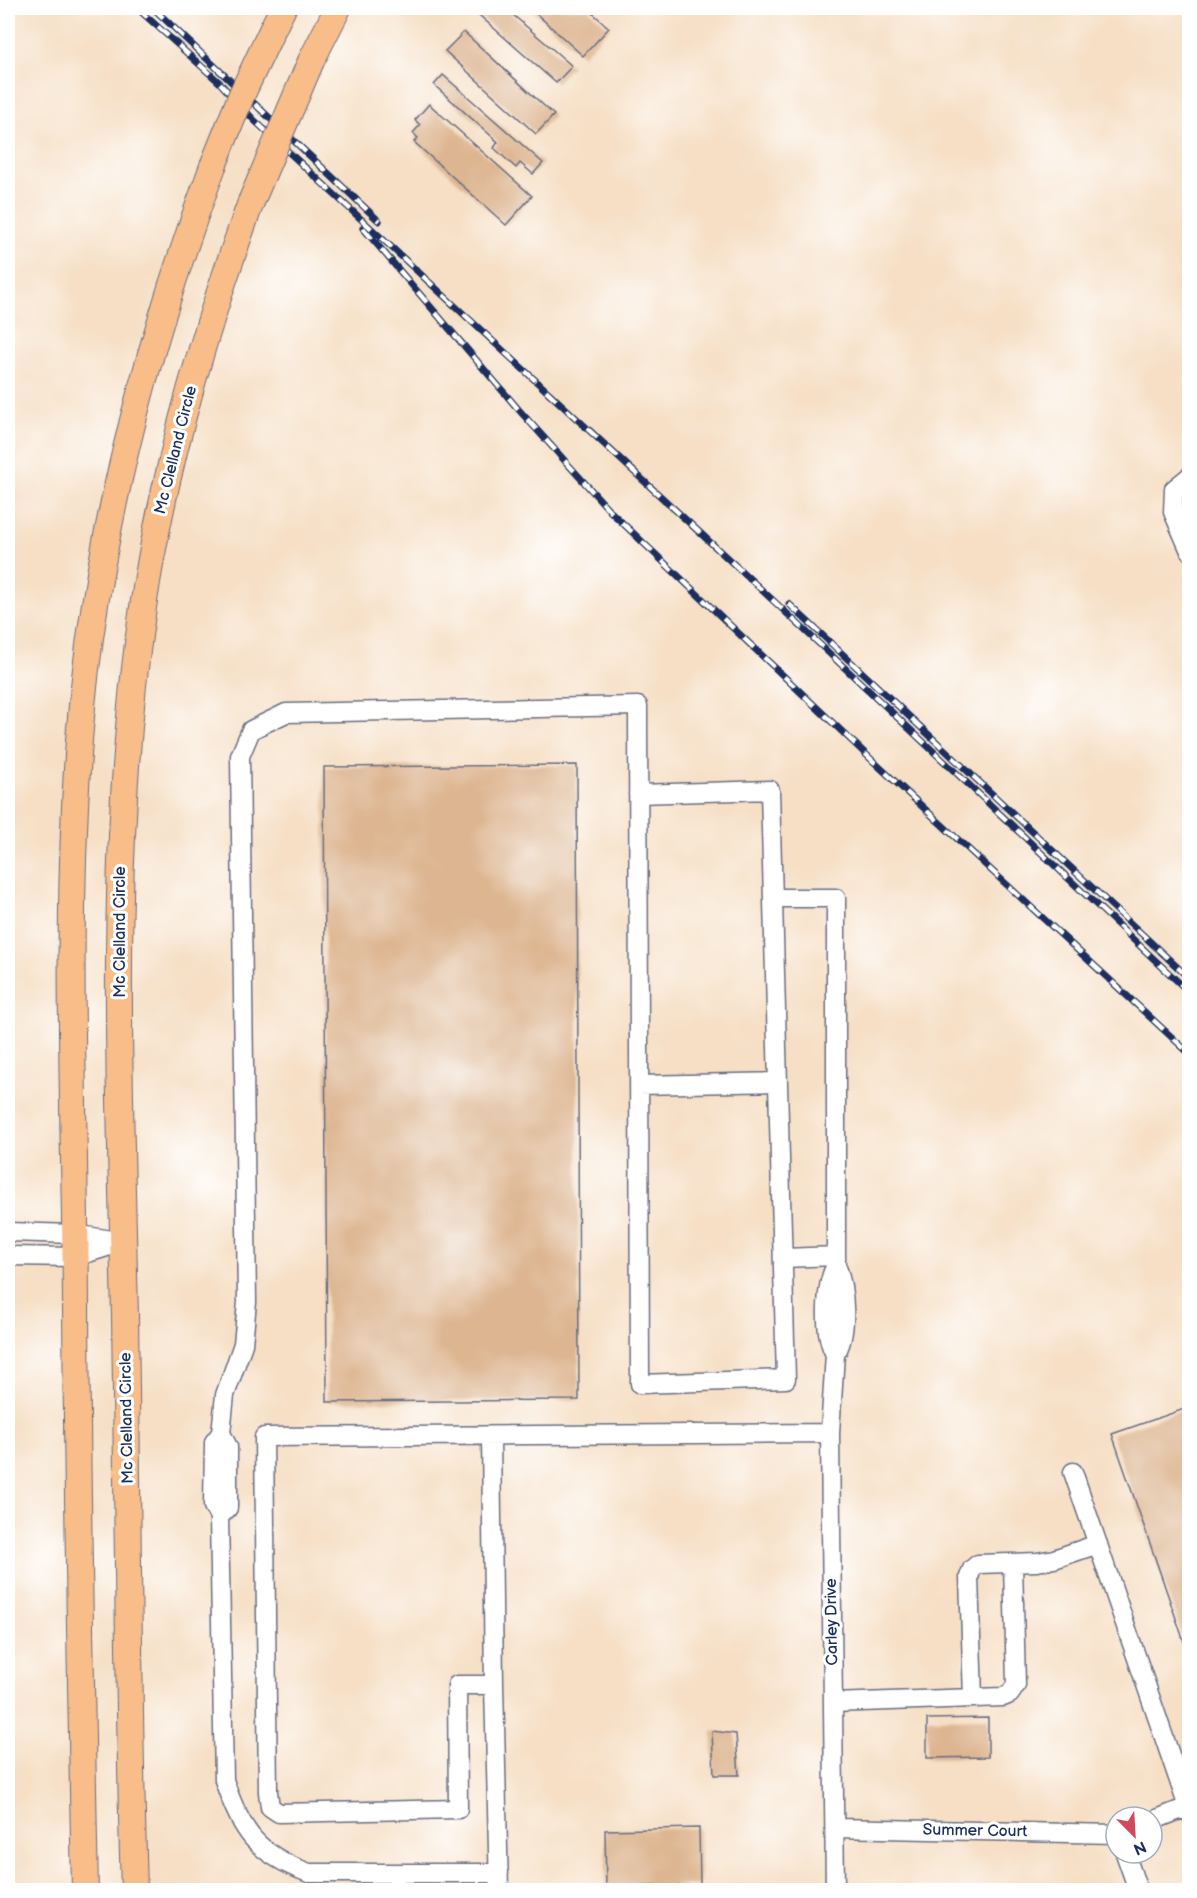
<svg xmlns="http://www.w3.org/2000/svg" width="1197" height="1898" viewBox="0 0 1197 1898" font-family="'Balsamiq Sans',sans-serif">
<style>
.building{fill:#ddb590}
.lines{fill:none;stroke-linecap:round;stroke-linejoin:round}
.minor-casing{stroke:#686d82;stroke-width:21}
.highway-casing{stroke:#686d82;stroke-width:28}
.minor{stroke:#fff;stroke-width:18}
.highway{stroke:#f8bd89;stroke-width:26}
.rail-casing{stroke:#1b2f5e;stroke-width:7}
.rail{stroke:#fff;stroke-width:4.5;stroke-dasharray:14;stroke-linecap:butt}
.highway-bridge-casing{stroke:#686d82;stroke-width:28;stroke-linecap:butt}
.highway-bridge{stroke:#f8bd89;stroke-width:26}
.labels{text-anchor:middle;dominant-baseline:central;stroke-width:6;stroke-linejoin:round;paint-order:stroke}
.street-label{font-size:16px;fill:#1b2f5e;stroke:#fff}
</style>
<rect width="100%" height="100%" fill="#fff"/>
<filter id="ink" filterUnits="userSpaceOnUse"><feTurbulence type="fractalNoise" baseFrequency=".0167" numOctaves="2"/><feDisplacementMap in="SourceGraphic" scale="12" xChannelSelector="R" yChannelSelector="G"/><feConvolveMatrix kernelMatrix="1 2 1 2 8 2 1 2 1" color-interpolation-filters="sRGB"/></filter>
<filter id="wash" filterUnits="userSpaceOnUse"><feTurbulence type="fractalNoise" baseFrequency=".008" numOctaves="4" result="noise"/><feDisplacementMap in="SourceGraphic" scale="24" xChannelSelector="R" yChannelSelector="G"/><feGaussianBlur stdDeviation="1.35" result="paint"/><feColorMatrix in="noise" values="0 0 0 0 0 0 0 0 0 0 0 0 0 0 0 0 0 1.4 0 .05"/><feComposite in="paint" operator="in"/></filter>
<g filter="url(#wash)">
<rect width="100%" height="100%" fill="#f6dfc5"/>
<g id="blocks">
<path class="building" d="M 471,8 L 505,8 L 572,66 L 556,83 Z
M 530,8 L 587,8 L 609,28 L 583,56 Z
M 464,32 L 554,115 L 536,134 L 445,51 Z
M 443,75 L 543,163 L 533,174 L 520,163 L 516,168 L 494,148 L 498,142 L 434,85 Z
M 429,104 L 532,196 L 506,225 L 414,142 L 418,138 L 413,133 L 420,125 L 415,120 Z
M 577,765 L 579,1400 L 327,1402 L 324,767 Z
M 1190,1407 L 1190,1656 L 1189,1656 L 1112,1434 Z
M 988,1718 L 988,1757 L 927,1758 L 927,1719 Z
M 712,1731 L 736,1734 L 739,1775 L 714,1775 Z
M 699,1828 L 700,1885 L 606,1887 L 605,1830 Z"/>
</g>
</g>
<g filter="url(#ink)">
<use href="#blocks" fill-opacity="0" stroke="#686d82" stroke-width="1.5"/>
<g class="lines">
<g class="minor-casing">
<path id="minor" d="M 1190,476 L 1174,489 L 1173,512 L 1190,551
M 773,898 L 836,898 L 836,1265
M 639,1085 L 778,1082
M 8,1232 L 74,1234 L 118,1241
M 8,1256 L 75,1257 L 123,1242
M 783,1258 L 836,1256
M 836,1265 C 845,1286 849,1335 835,1354 C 823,1334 825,1285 836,1265 Z
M 221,1433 L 214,1442 L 213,1506 L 219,1517 L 224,1780 C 241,1832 257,1854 309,1873 L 499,1873
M 491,1436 L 494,1685 L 457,1685 L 458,1809 L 279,1813 L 270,1807 L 268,1792 L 264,1437 L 830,1433
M 1073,1472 L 1190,1813
M 219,1517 L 228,1508 L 228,1447 L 221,1433 L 225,1395 L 243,1344 L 247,1302 L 240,756 L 251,730 L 286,713 L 638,706 C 638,932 639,1158 640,1384 L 786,1379 L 770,790 L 638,794
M 494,1685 L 499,1890
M 973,1698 L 969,1577 L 972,1569 L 978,1564 L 1037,1562 L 1054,1559 L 1098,1544
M 833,1703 L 1003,1697 L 1010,1694 L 1016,1685 L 1013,1563
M 1152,1821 L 1187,1807
M 835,1828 L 1116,1834
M 1125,1853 L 1138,1890
M 835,1890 L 830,1433 L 835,1354"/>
</g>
<g class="highway-casing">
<path id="highway" d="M 274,26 L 283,8
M 311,61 L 338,8
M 85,1890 C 81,1695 77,1499 76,1304 C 75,1126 66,947 77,770 C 89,562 141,360 213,166
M 134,1890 C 128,1699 128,1508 125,1317 C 120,1080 108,841 143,607 C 164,468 203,333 251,202"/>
</g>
<use href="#minor" class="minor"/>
<use href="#highway" class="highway"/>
<g class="rail-casing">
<path id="rail" d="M 137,8 L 219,82 L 254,120 L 778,605 L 1190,993
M 153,8 L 379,221
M 363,228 L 519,410 L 611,512 L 873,761 L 1190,1054
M 789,604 L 1190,979"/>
</g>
<use href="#rail" class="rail"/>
<g class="highway-bridge-casing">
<path id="highway-bridge" d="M 213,166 L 242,94 L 274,26
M 251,202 L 311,61"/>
</g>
<use href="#highway-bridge" class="highway-bridge"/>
</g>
</g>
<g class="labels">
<g class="street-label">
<text transform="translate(176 450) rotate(-76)">Mc Clelland Circle</text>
<text transform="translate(120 932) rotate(-90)">Mc Clelland Circle</text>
<text transform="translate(127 1418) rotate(-91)">Mc Clelland Circle</text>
<text transform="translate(832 1622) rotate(-91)">Carley Drive</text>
<text transform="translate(975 1831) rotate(1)">Summer Court</text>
</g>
</g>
<rect width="1197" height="1898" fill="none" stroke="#fff" stroke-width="30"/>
<g transform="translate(1134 1835) rotate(156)"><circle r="28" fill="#ffffff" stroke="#a4acbf" stroke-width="1.5"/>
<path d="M0-4.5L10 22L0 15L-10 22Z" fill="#d1495b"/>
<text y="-9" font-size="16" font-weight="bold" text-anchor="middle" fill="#1b2f5e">N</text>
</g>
</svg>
